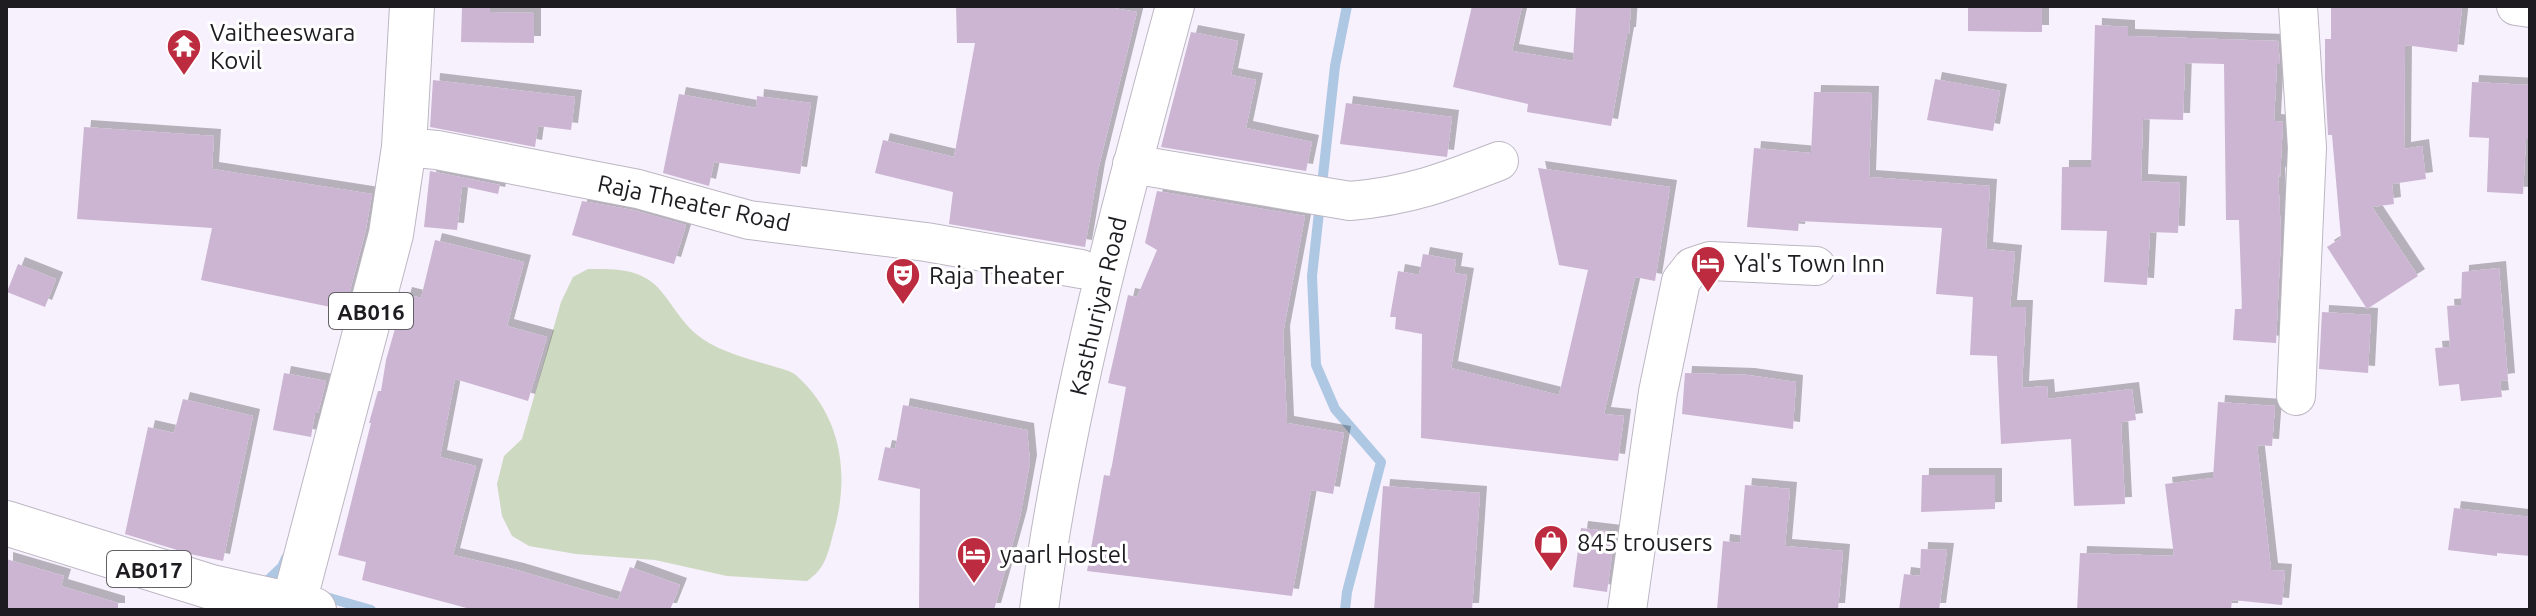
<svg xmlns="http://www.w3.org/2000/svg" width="2536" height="616" viewBox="0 0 2536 616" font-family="Ubuntu,sans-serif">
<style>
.green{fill:#ced9c1}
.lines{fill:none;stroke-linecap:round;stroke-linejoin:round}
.stream{stroke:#aec8e3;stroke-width:10}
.building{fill:#ccb5d2;filter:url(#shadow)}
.minor-casing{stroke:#bdb7c3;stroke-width:40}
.major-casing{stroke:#bdb7c3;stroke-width:46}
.minor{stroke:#fff;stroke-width:38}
.major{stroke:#fff;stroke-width:44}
.labels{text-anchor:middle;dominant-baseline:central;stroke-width:6;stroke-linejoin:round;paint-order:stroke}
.shield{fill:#fff;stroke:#626064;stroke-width:2}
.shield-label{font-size:22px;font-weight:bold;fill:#1e1c21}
.poi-label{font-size:24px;fill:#1e1c21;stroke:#fff;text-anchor:start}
.street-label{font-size:24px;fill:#1e1c21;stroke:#fff}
</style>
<defs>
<filter id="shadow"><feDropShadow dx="7" dy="-7" stdDeviation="0" flood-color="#0004"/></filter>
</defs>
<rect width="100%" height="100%" fill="#f7f0fd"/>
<path class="green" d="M 588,269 C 619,269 645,268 665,296 C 675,309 683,323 696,334 C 715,350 745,358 769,365 C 778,368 791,370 797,376 C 843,418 850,477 833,534 C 828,554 825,569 807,581 L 727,576 L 655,560 L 576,554 L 529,546 L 512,536 L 502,516 L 497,484 L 504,456 L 522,439 L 561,302 L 573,277 Z"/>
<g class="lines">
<path class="stream" d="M 263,585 L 282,567 L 286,558
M 319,595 L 371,610
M 1345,610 L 1347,592 L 1381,462 L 1335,409 L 1316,365 L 1312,276 L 1335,66 L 1347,6"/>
</g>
<path class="building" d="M 462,6 L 490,6 L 490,12 L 534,13 L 534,43 L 461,42 Z
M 956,6 L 1101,6 L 1137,12 L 1098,170 L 1085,247 L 949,224 L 953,192 L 875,173 L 883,140 L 954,157 L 975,43 L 957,43 Z
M 1472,6 L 1522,6 L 1512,51 L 1573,61 L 1576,6 L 1631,6 L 1629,34 L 1627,34 L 1611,126 L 1527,112 L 1528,104 L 1453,87 Z
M 1968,6 L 2042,6 L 2042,32 L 1968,31 Z
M 2331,6 L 2462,8 L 2457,52 L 2405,45 L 2404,149 L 2422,146 L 2426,179 L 2392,184 L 2394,204 L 2372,207 L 2418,276 L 2367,309 L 2327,247 L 2341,238 L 2332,135 L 2328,135 L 2325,79 L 2325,39 L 2331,39 Z
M 2095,25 L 2128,27 L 2128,36 L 2278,41 L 2280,64 L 2277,64 L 2274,121 L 2283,122 L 2280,177 L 2278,173 L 2281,236 L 2276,343 L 2233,340 L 2235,309 L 2242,309 L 2239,220 L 2226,220 L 2224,64 L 2185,63 L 2183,120 L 2143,119 L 2141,181 L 2180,183 L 2178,233 L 2150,232 L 2147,285 L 2104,282 L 2107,231 L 2061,230 L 2062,167 L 2091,167 Z
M 1191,32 L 1238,41 L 1231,75 L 1256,80 L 1246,128 L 1312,142 L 1306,171 L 1161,147 Z
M 1935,79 L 2000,91 L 1993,131 L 1927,120 Z
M 433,80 L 575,97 L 571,130 L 538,126 L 535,147 L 430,127 Z
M 2472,82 L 2530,85 L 2530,139 L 2526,139 L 2523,194 L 2487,192 L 2489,138 L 2469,137 Z
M 1814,92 L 1872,93 L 1869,177 L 1990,186 L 1986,249 L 2015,252 L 2010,307 L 2026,307 L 2022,388 L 2047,386 L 2048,399 L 2132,389 L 2136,420 L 2121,422 L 2125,504 L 2074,506 L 2071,439 L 2001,444 L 1997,356 L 1970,355 L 1973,297 L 1936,294 L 1942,228 L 1799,221 L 1798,231 L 1747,227 L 1754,148 L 1811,153 Z
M 679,94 L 756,108 L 757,96 L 811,103 L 800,174 L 714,162 L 709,186 L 663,173 Z
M 1346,103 L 1452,117 L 1447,157 L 1340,144 Z
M 84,127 L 214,136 L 212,169 L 372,194 L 366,229 L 345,310 L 201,280 L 212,228 L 77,219 Z
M 1538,168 L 1670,187 L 1655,281 L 1635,277 L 1604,414 L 1624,416 L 1618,461 L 1421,438 L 1422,334 L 1395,329 L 1396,317 L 1390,317 L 1398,271 L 1419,275 L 1423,254 L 1456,260 L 1454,273 L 1467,275 L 1451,368 L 1559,395 L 1588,270 L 1559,265 Z
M 430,171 L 500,185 L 498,194 L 462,186 L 457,230 L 424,227 Z
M 1157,191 L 1305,216 L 1283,333 L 1287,423 L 1344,433 L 1333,494 L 1311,490 L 1292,596 L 1087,571 L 1104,475 L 1110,476 L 1126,387 L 1108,383 L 1128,295 L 1137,297 L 1157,250 L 1145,243 Z
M 582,201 L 633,210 L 686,225 L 674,264 L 572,235 Z
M 435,240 L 524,262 L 507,326 L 547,337 L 528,401 L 455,379 L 440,457 L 476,466 L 453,555 L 517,570 L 618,600 L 630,567 L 680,585 L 670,610 L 474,610 L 362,580 L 366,562 L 338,555 L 371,423 L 369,423 L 378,391 L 381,391 L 386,360 L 405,294 L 421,298 Z
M 18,264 L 56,279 L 45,307 L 7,292 Z
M 2499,268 L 2508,380 L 2500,381 L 2502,397 L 2461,401 L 2459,384 L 2439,386 L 2435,348 L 2450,347 L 2447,306 L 2461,305 L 2462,272 Z
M 2322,312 L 2371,315 L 2368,373 L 2319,369 Z
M 284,373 L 326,381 L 318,413 L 315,413 L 311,437 L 273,430 Z
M 1685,373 L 1748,375 L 1796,382 L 1793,429 L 1682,414 Z
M 183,399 L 253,416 L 223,561 L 190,554 L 125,534 L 148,427 L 174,433 Z
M 2218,402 L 2275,406 L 2272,446 L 2257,445 L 2271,570 L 2285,571 L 2282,605 L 2232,600 L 2231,610 L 2077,610 L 2080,553 L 2174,556 L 2165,484 L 2213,478 Z
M 903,405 L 1027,430 L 1030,462 L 1020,517 L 994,610 L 919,610 L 920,489 L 878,480 L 885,447 L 895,449 Z
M 1922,475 L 1995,475 L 1995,509 L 1921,512 Z
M 1745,485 L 1790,489 L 1785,546 L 1843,551 L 1838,610 L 1717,610 L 1723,541 L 1740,543 Z
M 1383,486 L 1480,493 L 1472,610 L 1374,610 Z
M 2454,508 L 2530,517 L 2530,556 L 2497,553 L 2497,556 L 2448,550 Z
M 1581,528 L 1615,532 L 1607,592 L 1573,587 Z
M 1921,549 L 1947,550 L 1939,610 L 1899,610 L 1904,574 L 1920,576 Z
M 6,559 L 64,576 L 61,586 L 118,603 L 118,610 L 6,610 Z"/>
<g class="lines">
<g class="minor-casing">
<path id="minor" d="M 2516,6 L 2530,8
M 404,147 L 437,150 L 638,189 L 749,220 L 926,242 L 1081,269
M 1132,164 L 1350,201 C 1409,196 1445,182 1499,161
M 2296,396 L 2307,148 L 2298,6
M 1039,610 C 1066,405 1121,205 1175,6
M 1627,610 L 1658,392 L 1681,281 L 1692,267 L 1710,261 L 1816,266"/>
</g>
<g class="major-casing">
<path id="major" d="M 6,523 L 211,587 L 314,610
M 292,610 L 391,234 L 404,147 L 412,6"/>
</g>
<use href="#minor" class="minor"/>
<use href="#major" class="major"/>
</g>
<defs>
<g id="temple-pin" transform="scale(1.8)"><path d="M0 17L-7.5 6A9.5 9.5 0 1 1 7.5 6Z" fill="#bc2b40" stroke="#fff"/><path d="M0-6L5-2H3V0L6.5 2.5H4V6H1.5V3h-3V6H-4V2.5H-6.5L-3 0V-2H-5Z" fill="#fff"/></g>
<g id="hotel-pin" transform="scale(1.8)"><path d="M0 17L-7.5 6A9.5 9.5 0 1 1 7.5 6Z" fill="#bc2b40" stroke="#fff"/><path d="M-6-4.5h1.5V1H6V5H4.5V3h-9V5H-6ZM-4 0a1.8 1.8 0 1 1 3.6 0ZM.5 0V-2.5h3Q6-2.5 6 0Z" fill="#fff"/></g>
<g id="theatre-pin" transform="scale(1.8)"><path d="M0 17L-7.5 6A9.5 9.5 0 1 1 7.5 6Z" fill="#bc2b40" stroke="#fff"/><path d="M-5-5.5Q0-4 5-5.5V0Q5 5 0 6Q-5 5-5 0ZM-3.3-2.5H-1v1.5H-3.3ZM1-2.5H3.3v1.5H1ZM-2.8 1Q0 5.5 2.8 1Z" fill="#fff"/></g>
<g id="shop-pin" transform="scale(1.8)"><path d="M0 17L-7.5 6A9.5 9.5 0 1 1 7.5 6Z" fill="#bc2b40" stroke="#fff"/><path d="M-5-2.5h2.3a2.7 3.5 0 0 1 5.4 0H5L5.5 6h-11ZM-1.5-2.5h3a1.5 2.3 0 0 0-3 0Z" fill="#fff"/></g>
</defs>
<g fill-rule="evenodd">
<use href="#temple-pin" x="184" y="46"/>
<use href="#hotel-pin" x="1708" y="263"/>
<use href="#theatre-pin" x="903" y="275"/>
<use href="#shop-pin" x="1551" y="542"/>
<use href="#hotel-pin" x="974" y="554"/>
</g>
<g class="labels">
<g class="shield">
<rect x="329" y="293" width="84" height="36" rx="6"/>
<rect x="107" y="551" width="84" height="36" rx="6"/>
</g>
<g class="shield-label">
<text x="371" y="311">AB016</text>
<text x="149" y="569">AB017</text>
</g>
<g class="poi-label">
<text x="210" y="32">Vaitheeswara<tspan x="210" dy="28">Kovil</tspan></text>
<text x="1734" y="263">Yal's Town Inn</text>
<text x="929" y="275">Raja Theater</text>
<text x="1577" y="542">845 trousers</text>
<text x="1000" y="554">yaarl Hostel</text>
</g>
<g class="street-label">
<text transform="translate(694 203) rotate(12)">Raja Theater Road</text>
<text transform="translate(1098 306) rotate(-77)">Kasthuriyar Road</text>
</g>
</g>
<rect width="2536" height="616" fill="none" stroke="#1e1c21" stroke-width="16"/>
</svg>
